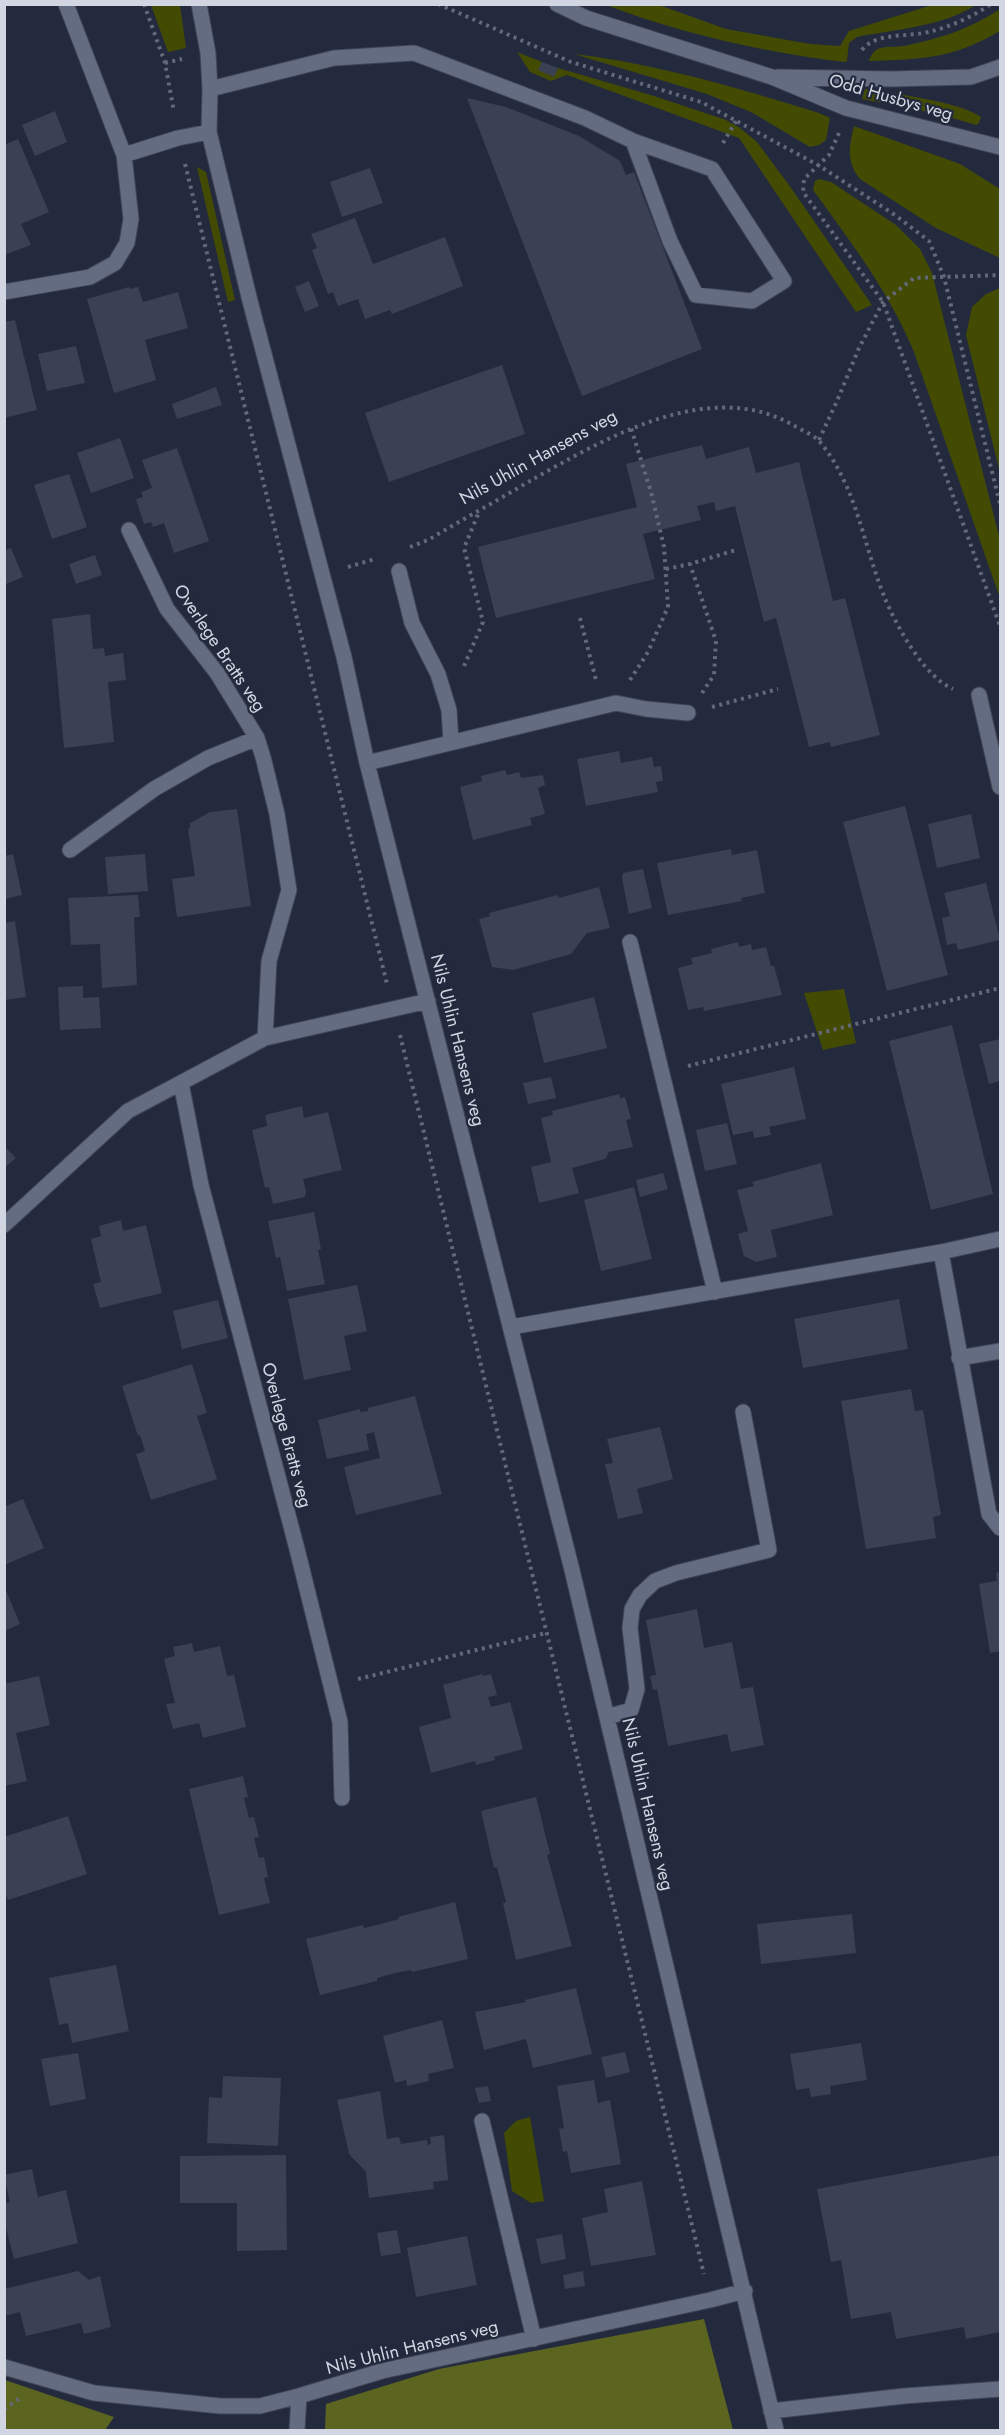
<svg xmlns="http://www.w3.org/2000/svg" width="1005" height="2435" viewBox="0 0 1005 2435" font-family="Jost,sans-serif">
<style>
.green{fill:#434b03}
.forest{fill:#5b651f}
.building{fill:#3a4155}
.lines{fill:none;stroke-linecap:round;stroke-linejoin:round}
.minor-casing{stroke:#404555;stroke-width:17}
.path{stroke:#636979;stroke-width:4;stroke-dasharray:3 4.5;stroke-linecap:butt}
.minor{stroke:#646c82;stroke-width:15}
.labels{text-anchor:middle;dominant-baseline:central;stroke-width:4.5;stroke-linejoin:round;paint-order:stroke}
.street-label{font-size:18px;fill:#d1d6e2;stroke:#242a3d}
</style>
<rect width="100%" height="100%" fill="#242a3d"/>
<path class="green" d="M 151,5 L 180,5 L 186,48 L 168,52 Z
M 606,5 L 659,5 L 726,29 L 810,44 L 840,46 L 849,31 L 932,5 L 976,5 C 941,27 896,29 857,37 L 849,43 L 847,61 L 844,62 C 763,52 682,34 606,5 Z
M 1000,9 L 1000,31 C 952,59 923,59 869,61 C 871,55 874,50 880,48 C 888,46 896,47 904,46 C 941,38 968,30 1000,9 Z
M 517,52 L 542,62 L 539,70 L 558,68 L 654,96 L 726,120 L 740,128 L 757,142 L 789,185 L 872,305 L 856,312 L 739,138 L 567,75 L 551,81 L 530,72 Z
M 574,54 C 658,64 738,88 819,113 L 830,118 L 826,140 L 819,145 L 810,147 L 751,112 L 707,94 Z
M 865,89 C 892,93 961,102 981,117 L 979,123 L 976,125 L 939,114 L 862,99 Z
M 854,126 L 960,164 L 1000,189 L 1000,258 L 936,228 L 860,179 C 846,162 849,146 854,126 Z
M 197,167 L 206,172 L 235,300 L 228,302 Z
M 819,179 L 831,182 L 896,225 L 920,249 L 932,273 L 1000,540 L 1000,598 L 914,352 C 889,292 851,242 813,190 L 815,181 Z
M 1000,288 L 1000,473 L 966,335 L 972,307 L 986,294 Z
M 844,989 L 856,1043 L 823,1050 L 804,993 Z
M 530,2117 L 544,2201 L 531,2203 L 512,2191 L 504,2133 L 516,2121 Z"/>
<path class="forest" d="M 704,2319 L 733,2430 L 325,2429 L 326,2404 L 439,2369 Z
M 5,2380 L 114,2417 L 105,2430 L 5,2430 Z"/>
<path class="building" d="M 542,62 L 558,68 L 554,77 L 538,70 Z
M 467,98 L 506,107 L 579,136 L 620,161 L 626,175 L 634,172 L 702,349 L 582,396 Z
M 55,111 L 67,142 L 35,156 L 22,125 Z
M 18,139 L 49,212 L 21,224 L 31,245 L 4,255 L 4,145 Z
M 370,168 L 383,203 L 342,217 L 330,182 Z
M 355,218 L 373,264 L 445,237 L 463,286 L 392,314 L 390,310 L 365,319 L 358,299 L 338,306 L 333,292 L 328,294 L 312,250 L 317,248 L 311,234 Z
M 309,281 L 319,306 L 305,312 L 295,287 Z
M 129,287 L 130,289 L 138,287 L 143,302 L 178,292 L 188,328 L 145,340 L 156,380 L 114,393 L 87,299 Z
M 15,320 L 37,410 L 4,418 L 4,322 Z
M 76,346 L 85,383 L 47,391 L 38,354 Z
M 502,365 L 525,434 L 389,482 L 365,413 Z
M 216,387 L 222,405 L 177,419 L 172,404 Z
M 120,438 L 134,478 L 91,493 L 77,453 Z
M 702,445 L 706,459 L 749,447 L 756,473 L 799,462 L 833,601 L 845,598 L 880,735 L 831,747 L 830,742 L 809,747 L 776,618 L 764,622 L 735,506 L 716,511 L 714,502 L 697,506 L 701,520 L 643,534 L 655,579 L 496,618 L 478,547 L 637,507 L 626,464 Z
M 177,448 L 209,541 L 174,553 L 164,523 L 153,527 L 151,522 L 144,524 L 136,499 L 143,497 L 141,492 L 152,488 L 142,460 Z
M 69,474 L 87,527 L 52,539 L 34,485 Z
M 11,548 L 23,577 L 6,584 L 4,551 Z
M 95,555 L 102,575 L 76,584 L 69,564 Z
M 90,614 L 93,649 L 104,648 L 105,656 L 123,653 L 126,680 L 108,682 L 114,742 L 64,748 L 52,619 Z
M 619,751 L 621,763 L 652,757 L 654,767 L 661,766 L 663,781 L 656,782 L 658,792 L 586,806 L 577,759 Z
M 505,770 L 507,775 L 519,772 L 521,778 L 543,775 L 545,785 L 538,788 L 545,814 L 530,818 L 532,825 L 473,840 L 460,787 L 482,781 L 481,776 Z
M 905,806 L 948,975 L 887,991 L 843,822 Z
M 237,809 L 251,906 L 177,917 L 172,879 L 195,876 L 188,829 L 190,828 L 190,823 L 210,812 Z
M 971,814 L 980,858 L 937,868 L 928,824 Z
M 731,849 L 732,855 L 757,850 L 765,893 L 741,898 L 742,901 L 668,915 L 657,863 Z
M 13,854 L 22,895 L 5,899 L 5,856 Z
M 145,854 L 148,891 L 108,894 L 105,857 Z
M 643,869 L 652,908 L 629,914 L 622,878 L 623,873 Z
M 986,883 L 1000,940 L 958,950 L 956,943 L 947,945 L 942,918 L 950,916 L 944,893 Z
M 599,887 L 610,928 L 587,933 L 571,954 L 513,970 L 492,967 L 479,919 L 490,916 L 489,913 L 558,895 L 559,898 Z
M 138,895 L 140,917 L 134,917 L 137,985 L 102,988 L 100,944 L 71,945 L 68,898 Z
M 15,921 L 26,997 L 4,1000 L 4,923 Z
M 738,942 L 739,947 L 751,944 L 752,950 L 766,947 L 771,966 L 774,966 L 782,995 L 704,1011 L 703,1007 L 688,1010 L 678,968 L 693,964 L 691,958 L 712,953 L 711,949 Z
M 83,986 L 83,998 L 99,997 L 101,1028 L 60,1030 L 58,987 Z
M 594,997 L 607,1048 L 544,1063 L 532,1013 Z
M 952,1025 L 993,1194 L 931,1210 L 889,1041 Z
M 1000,1039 L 1000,1081 L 989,1084 L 979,1044 Z
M 794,1067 L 806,1119 L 769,1127 L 771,1135 L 754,1138 L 753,1131 L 733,1135 L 721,1084 Z
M 551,1077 L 556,1098 L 528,1104 L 523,1083 Z
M 619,1094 L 620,1098 L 625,1097 L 631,1119 L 626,1120 L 633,1147 L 609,1152 L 605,1159 L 572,1168 L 579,1193 L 539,1203 L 531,1167 L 551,1162 L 541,1118 L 553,1115 L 552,1111 Z
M 302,1106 L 304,1118 L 328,1112 L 342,1170 L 303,1179 L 306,1191 L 305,1197 L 273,1204 L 269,1187 L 265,1188 L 252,1130 L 267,1126 L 265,1115 Z
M 727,1123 L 737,1164 L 705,1171 L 696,1130 Z
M 4,1146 L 16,1158 L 4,1168 Z
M 821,1163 L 833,1215 L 771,1230 L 777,1257 L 756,1262 L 744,1256 L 738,1234 L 748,1231 L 737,1190 L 754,1186 L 752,1182 Z
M 663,1173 L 668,1189 L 640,1197 L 636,1180 Z
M 634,1187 L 652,1259 L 601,1271 L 584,1200 Z
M 314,1212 L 321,1249 L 318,1250 L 325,1284 L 287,1291 L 280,1257 L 276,1258 L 268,1221 Z
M 121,1220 L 123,1231 L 146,1225 L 162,1293 L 100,1308 L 93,1284 L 101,1282 L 91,1239 L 101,1236 L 99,1226 Z
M 357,1285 L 367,1331 L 344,1336 L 351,1370 L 304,1380 L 288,1299 Z
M 899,1299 L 908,1349 L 803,1368 L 794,1319 Z
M 218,1300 L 228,1338 L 182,1349 L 173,1311 Z
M 192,1364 L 207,1413 L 197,1416 L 217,1479 L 151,1500 L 136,1454 L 145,1451 L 140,1435 L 138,1436 L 122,1386 Z
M 911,1389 L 915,1411 L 923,1410 L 941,1515 L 933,1517 L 936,1538 L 866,1549 L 841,1401 Z
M 415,1396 L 442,1494 L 356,1515 L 344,1467 L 380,1458 L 374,1432 L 366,1434 L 369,1450 L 327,1459 L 318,1420 L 360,1409 L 360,1412 L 368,1411 L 368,1408 Z
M 660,1427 L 673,1479 L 637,1489 L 643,1513 L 618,1519 L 605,1464 L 613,1463 L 607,1439 Z
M 23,1499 L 44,1548 L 4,1565 L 4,1507 Z
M 1000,1572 L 1000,1651 L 990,1653 L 979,1584 L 997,1581 L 996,1573 Z
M 5,1588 L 20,1624 L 5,1631 Z
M 697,1609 L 704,1648 L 732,1642 L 741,1689 L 753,1687 L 764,1745 L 731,1752 L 727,1734 L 668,1746 L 657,1689 L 653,1690 L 650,1676 L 656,1675 L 646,1620 Z
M 192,1643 L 194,1652 L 220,1646 L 227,1676 L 234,1675 L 246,1727 L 203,1738 L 199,1723 L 173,1729 L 166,1704 L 175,1703 L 164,1659 L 175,1656 L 173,1647 Z
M 482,1674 L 483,1676 L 491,1674 L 497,1695 L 488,1697 L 491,1707 L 510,1702 L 523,1749 L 494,1757 L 495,1760 L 476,1765 L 475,1761 L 431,1773 L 419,1727 L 451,1718 L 443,1685 Z
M 39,1676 L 50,1725 L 16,1733 L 27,1781 L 4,1786 L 4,1684 Z
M 243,1776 L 248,1797 L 244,1798 L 249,1818 L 254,1817 L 259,1837 L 254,1838 L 259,1858 L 264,1857 L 268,1877 L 264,1878 L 270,1903 L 219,1915 L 189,1789 Z
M 536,1797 L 550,1854 L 547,1855 L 572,1946 L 516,1960 L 503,1903 L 506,1902 L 497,1867 L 494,1868 L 481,1811 Z
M 68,1816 L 87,1874 L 8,1900 L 4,1889 L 4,1837 Z
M 455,1902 L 468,1959 L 412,1972 L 411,1970 L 395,1973 L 377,1978 L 377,1981 L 320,1995 L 306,1939 L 363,1925 L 364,1928 L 381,1924 L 399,1919 L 398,1917 Z
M 852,1914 L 856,1953 L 761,1964 L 757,1924 Z
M 116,1965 L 129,2031 L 72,2043 L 68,2023 L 59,2025 L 49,1978 Z
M 576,1988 L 592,2054 L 533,2068 L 526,2039 L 484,2050 L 475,2012 L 526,2002 L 525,2000 Z
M 442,2020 L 454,2068 L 428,2074 L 429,2081 L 407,2086 L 406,2080 L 395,2083 L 383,2036 Z
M 861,2043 L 867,2080 L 830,2086 L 831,2094 L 811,2097 L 809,2088 L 796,2090 L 790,2054 Z
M 625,2052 L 630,2072 L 606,2078 L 601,2057 Z
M 78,2053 L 86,2099 L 50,2106 L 41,2059 Z
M 223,2076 L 281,2078 L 278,2146 L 207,2143 L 209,2097 L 222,2098 Z
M 594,2080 L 598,2103 L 610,2100 L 621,2164 L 571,2173 L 567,2151 L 563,2152 L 559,2129 L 564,2128 L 557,2086 Z
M 488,2086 L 491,2101 L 479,2103 L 475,2088 Z
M 380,2091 L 387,2139 L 399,2137 L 401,2144 L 427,2140 L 428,2145 L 431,2144 L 430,2137 L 444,2135 L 448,2180 L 433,2182 L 434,2189 L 369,2198 L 366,2172 L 349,2154 L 337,2100 Z
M 286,2155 L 287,2250 L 237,2251 L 237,2203 L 180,2203 L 180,2156 Z
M 1000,2155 L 1000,2332 L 966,2339 L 964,2327 L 896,2339 L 891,2312 L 851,2319 L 841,2260 L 831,2262 L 817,2189 Z
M 32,2169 L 38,2197 L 66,2190 L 78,2243 L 14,2259 L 4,2220 L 4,2204 L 10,2202 L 4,2175 Z
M 642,2181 L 656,2255 L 591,2266 L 582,2218 L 608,2212 L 604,2189 Z
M 397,2230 L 401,2253 L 381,2256 L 377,2233 Z
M 562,2234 L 566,2259 L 541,2264 L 536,2239 Z
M 467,2236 L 477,2285 L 416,2297 L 407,2248 Z
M 78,2271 L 89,2280 L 100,2276 L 111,2327 L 84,2334 L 81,2323 L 26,2336 L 20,2312 L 4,2316 L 4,2289 Z
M 583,2271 L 585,2286 L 565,2289 L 563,2275 Z"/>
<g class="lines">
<g class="minor-casing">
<path id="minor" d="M 199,4 L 208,53 L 210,89 L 209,132 L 250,301 L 344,657 L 367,763 L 572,1570 L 776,2430
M 557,4 L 586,18 L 772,77 L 846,108 L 1000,147
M 778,77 L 891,79 L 971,77 L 1000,67
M 210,89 L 334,58 L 414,53 L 585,118 L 633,141 L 670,241 L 696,295 L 752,301 L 784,281 L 712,169 L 633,141
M 124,155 L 178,138 L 209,132
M 4,292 L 90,277 L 115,263 L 127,243 L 131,219 L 124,155 L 66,4
M 129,530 L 167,609 L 217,673 L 257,738 L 263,757 L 277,814 L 289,890 L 269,961 L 265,1038
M 399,571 L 412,623 L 438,674 L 449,710 L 451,742
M 979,695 L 1000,787
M 367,763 L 616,703 L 646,709 L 688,713
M 70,850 L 154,789 L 208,758 L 257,738
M 630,942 L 715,1292
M 181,1083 L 201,1185 L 297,1549 L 340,1722 L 342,1798
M 4,1225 L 128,1111 L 265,1038 L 428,1001
M 941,1252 L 989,1514 L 1000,1528
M 511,1327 L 941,1252 L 1000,1239
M 959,1358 L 1000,1351
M 607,1717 L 631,1710 L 637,1689 L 630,1628 L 632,1609 L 640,1595 L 655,1581 L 676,1573 L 769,1550 L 743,1412
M 482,2121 L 534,2339
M 4,2367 L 94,2393 L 220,2406 L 260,2406 L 299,2396 L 382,2371 L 710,2300 L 745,2291
M 771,2411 L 904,2396 L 1000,2389
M 297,2430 L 299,2396"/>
</g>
<path class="path" d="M 144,4 L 165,63 L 174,112
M 438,4 L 571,62 L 701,102 L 818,165 L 895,215 L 929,241 L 944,277 L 1000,504
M 862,50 C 877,31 910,38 932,31 C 952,26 974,16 991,4
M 165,63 L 182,59
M 839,133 L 829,155 L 804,179 L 803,192 L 883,302 L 1000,626
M 723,143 L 736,121
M 185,164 L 387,984
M 819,440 L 837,401 L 859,348 L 883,302 L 914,278 L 1000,275
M 410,547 L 428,540 C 462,520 496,501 530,481 C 604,439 708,377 793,425 C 801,430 814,435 820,442 C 857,487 863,544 884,596 C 896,625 923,676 953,689
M 348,567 L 375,559
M 666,569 L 690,564
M 580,618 L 596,680
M 464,666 L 483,622 L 464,548 L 479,512
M 630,680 L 648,652 L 668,607 L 664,547 L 651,492 L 631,428
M 702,693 L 714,675 L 716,641 L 690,564 L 736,550
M 712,707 L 778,689
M 400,1035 L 704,2274
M 688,1066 L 1000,988
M 358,1679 L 546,1633
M 4,2409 L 19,2399"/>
<use href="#minor" class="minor"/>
</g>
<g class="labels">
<g class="street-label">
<text transform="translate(891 97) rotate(16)">Odd Husbys veg</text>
<text transform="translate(538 457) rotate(-29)">Nils Uhlin Hansens veg</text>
<text transform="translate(220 648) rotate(56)">Overlege Bratts veg</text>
<text transform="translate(458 1040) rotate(76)">Nils Uhlin Hansens veg</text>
<text transform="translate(287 1435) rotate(75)">Overlege Bratts veg</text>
<text transform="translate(648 1804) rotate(77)">Nils Uhlin Hansens veg</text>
<text transform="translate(412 2347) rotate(-14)">Nils Uhlin Hansens veg</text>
</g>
</g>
<rect width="1005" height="2435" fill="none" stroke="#d1d6e2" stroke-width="12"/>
</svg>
